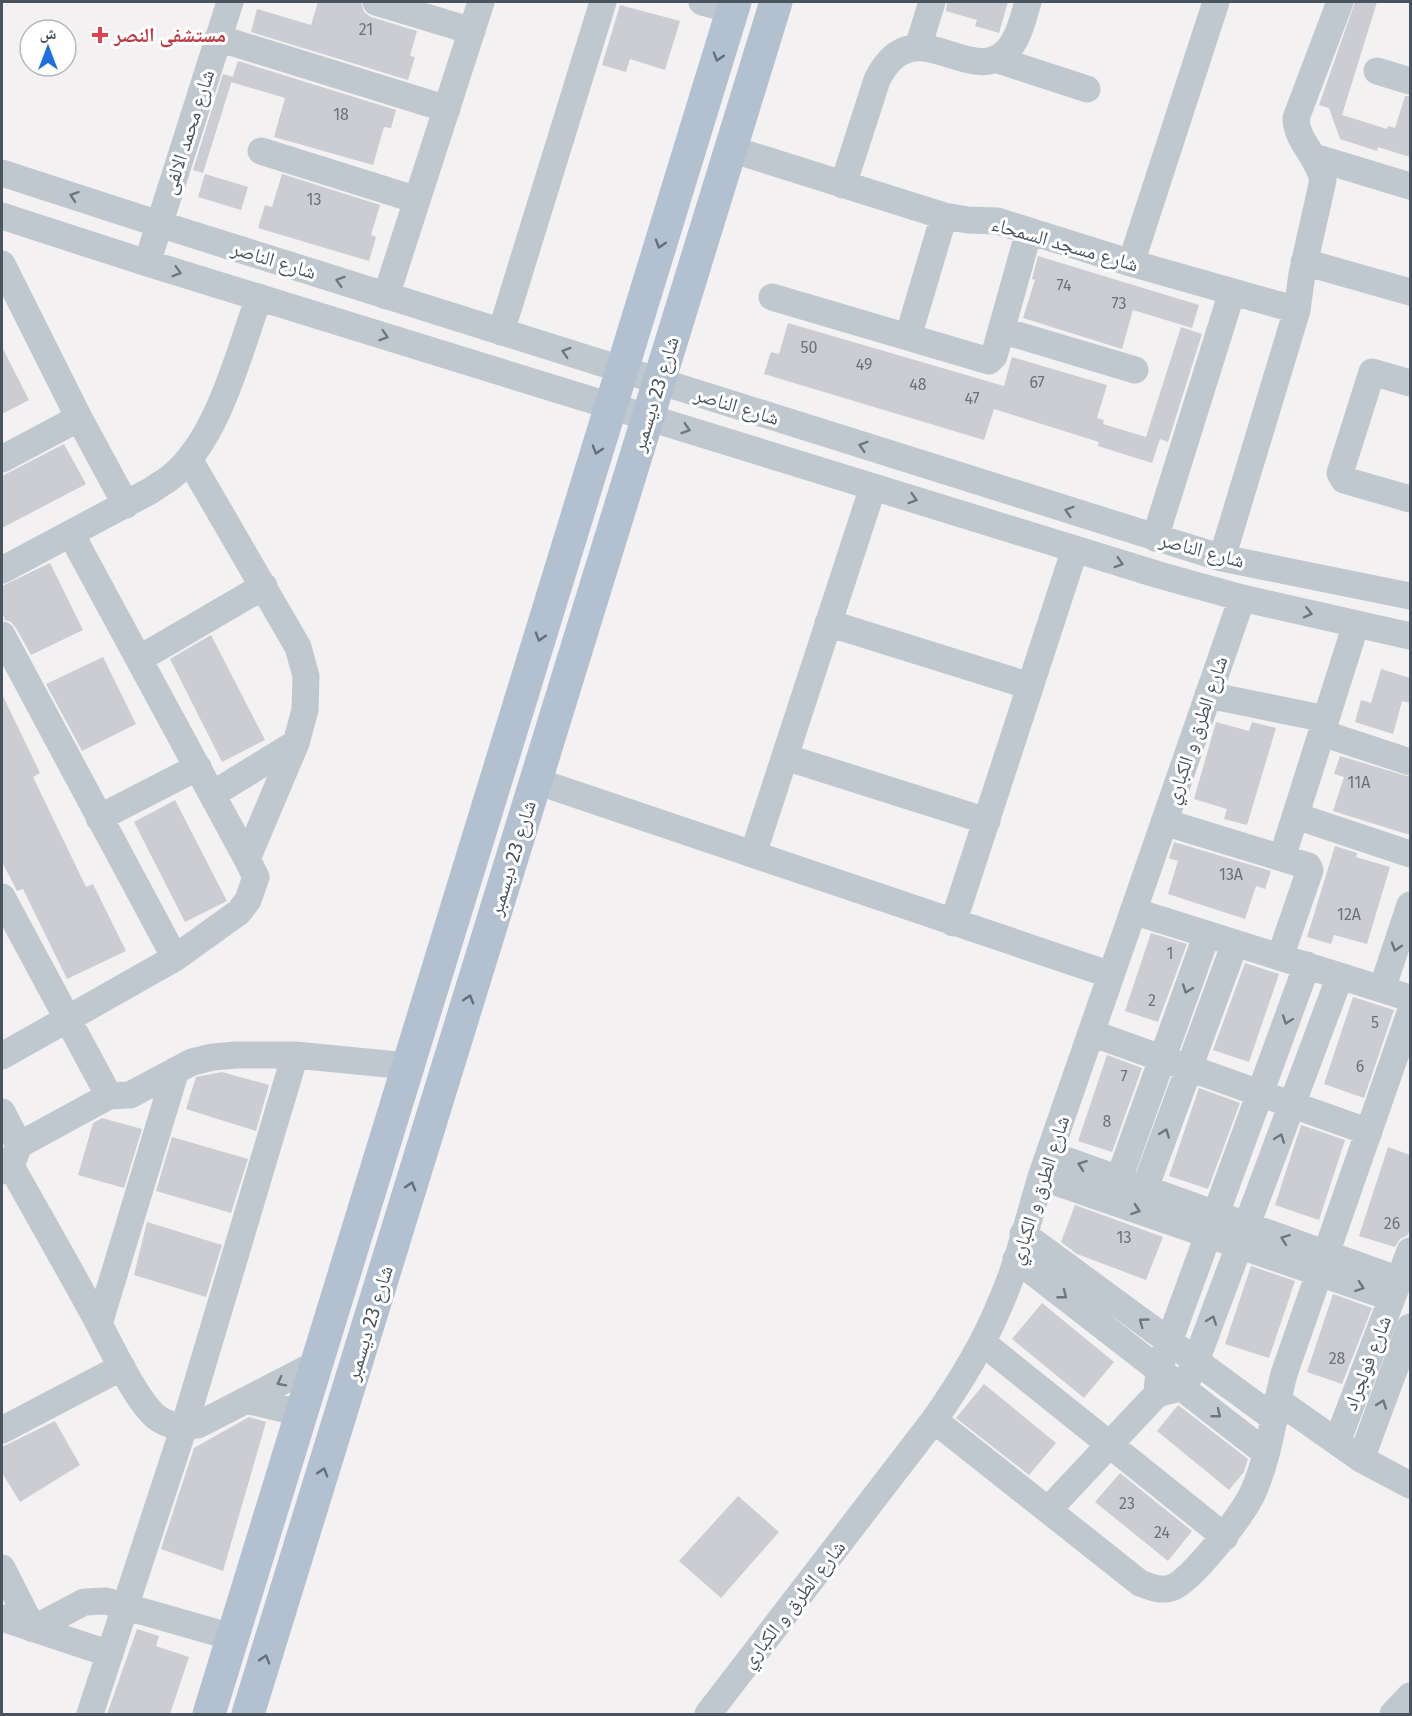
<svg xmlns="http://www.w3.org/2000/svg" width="1412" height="1716" viewBox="0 0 1412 1716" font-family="'Fira Sans','Noto Naskh Arabic',sans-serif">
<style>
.building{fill:#cbcdd3}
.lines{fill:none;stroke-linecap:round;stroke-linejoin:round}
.minor{stroke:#c0c8cf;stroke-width:27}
.major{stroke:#b2c0cf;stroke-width:33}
.oneway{stroke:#636f7a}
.oneway2{stroke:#6d7780}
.health-dot{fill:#e0444e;stroke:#fff;stroke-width:2}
.labels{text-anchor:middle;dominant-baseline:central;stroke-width:6;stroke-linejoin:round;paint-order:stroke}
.number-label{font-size:16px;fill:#6a727b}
.health-label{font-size:20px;font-weight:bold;fill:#be3a42;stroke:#fff;text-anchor:start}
.street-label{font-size:20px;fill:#49545e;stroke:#fff}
</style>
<rect width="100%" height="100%" fill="#f3f1f1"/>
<path class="building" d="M 318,2 L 361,2 L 364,12 L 371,17 L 417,31 L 410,56 L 415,57 L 408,80 L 251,32 L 257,9 L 311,25 Z
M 947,2 L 1008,2 L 999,33 L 975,26 L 977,20 L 946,11 Z
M 1355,2 L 1377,2 L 1342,115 L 1387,129 L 1388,126 L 1395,128 L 1405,96 L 1410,96 L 1410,157 L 1378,147 L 1377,151 L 1340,139 L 1329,108 L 1319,105 Z
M 620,5 L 680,21 L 665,70 L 630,59 L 626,72 L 602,65 Z
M 238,61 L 396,110 L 391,128 L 384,127 L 373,165 L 274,137 L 285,98 L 231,82 Z
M 223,74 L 233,77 L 203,173 L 193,170 Z
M 205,174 L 248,187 L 241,210 L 198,197 Z
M 282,174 L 380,205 L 371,235 L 376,237 L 369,261 L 258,228 L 265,205 L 272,207 Z
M 1038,256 L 1199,305 L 1192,328 L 1133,310 L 1122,349 L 1023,318 L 1035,280 L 1032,279 Z
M 788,323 L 1004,386 L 1012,357 L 1107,385 L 1097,418 L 1104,420 L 1103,424 L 1146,437 L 1181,327 L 1202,334 L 1168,442 L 1160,439 L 1152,463 L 1098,446 L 1099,442 L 994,409 L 984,440 L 764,374 L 771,352 L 779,354 Z
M 2,347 L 29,400 L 2,414 Z
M 64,444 L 86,484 L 2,528 L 2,476 Z
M 50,563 L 83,630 L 31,655 L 16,628 L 11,622 L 5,620 L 2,612 L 2,586 Z
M 211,635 L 265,740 L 222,762 L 170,659 Z
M 103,657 L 136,724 L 82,751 L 46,684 Z
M 1381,669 L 1410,678 L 1410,703 L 1402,701 L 1393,734 L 1355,722 L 1361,700 L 1371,703 Z
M 2,694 L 40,773 L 33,777 L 86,887 L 93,884 L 126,951 L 67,979 L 23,889 L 17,891 L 2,862 Z
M 1216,722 L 1249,731 L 1252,722 L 1276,728 L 1247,825 L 1224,819 L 1227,809 L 1194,799 Z
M 1340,756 L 1410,777 L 1410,835 L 1333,811 L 1344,777 L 1334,774 Z
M 175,800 L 227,901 L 185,922 L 134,822 Z
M 1174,842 L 1271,871 L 1265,889 L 1256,886 L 1245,919 L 1168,894 L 1178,861 L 1169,858 Z
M 1335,846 L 1357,853 L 1356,857 L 1390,867 L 1367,944 L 1334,935 L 1331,944 L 1307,937 Z
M 1151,933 L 1187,944 L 1158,1022 L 1125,1011 Z
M 1245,963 L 1279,974 L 1249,1062 L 1213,1050 Z
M 1353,997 L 1394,1010 L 1364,1098 L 1324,1084 Z
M 1107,1055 L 1142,1068 L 1112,1152 L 1078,1141 Z
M 222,1072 L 269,1085 L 256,1131 L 186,1109 L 196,1077 Z
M 1199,1088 L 1240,1103 L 1208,1189 L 1169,1176 Z
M 102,1118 L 142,1129 L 124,1188 L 78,1175 L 93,1123 Z
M 1301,1125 L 1345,1140 L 1319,1220 L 1275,1205 Z
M 172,1137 L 248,1159 L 231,1213 L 156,1191 Z
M 1388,1147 L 1410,1155 L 1410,1228 L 1408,1235 L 1400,1239 L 1395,1247 L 1359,1236 Z
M 1075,1205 L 1163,1237 L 1146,1280 L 1077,1254 L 1061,1242 Z
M 147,1222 L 222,1245 L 206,1297 L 134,1275 Z
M 1251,1266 L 1295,1281 L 1269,1358 L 1225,1344 Z
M 1333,1294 L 1372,1308 L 1342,1384 L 1307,1372 Z
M 1042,1303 L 1114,1362 L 1084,1398 L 1012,1339 Z
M 984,1384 L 1056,1443 L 1029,1475 L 956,1418 Z
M 1178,1405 L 1248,1459 L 1244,1472 L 1229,1490 L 1157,1431 Z
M 249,1417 L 266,1422 L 223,1571 L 161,1549 L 194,1448 Z
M 55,1421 L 80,1465 L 20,1502 L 2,1473 L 2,1447 Z
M 1120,1473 L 1192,1531 L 1168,1561 L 1095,1502 Z
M 738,1496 L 779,1532 L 721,1598 L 679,1561 Z
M 137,1629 L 159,1636 L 156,1646 L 189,1657 L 170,1714 L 107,1714 Z"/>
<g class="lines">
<path class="minor" d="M 376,2 L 472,31
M 702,2 L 732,10
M 218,38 L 447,109
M 918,47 L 932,2
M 995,59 L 1087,89
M 1377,71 L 1410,81
M 731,149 L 944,216 L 968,220 L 997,221 L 1131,263 L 1297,310
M 261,151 L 417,200
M 1314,157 L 1410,186
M 2,173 L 159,224 L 1222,558 L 1410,596
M 843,185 L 877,80 C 913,6 969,88 1006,52 C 1019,39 1023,18 1028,2
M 2,216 L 147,263 L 1159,575 L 1242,598 L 1410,636
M 1304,262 L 1410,292
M 147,263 L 230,2
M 1131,263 L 1216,2
M 2,264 L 79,418 L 126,505
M 386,296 L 481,2
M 772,297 L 989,361 L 994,356 L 1029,231
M 1001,330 L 1135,370
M 501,332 L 603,2
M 908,337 L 944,216
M 1410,383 L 1372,372 L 1340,473 L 1344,480 L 1410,499
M 2,459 L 79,418
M 71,534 L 247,859
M 1155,538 L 1232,292
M 1222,558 L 1297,310 L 1302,274 L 1323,180 C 1318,156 1296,141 1296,118 L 1340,2
M 2,570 L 152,490 C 158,485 165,482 171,477 C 218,440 239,352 259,297
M 828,623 L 1030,686
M 2,635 L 175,958 L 2,1056
M 139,659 L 264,586
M 1208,695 L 1326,719
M 1322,733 L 1410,762
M 785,757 L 987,821
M 536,781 L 1111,975
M 213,794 L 296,743
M 1296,816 L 1410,854
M 99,818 L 198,767
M 1164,822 L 1308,866 L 1310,870 L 1280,957
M 753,854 L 873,487
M 1282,858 L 1356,624
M 2,897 L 109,1096
M 1133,911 L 1410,998
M 953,923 L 1075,549
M 175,958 L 239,912 L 248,900 L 256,877 L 247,859 L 296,743 L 305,710 L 306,676 L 298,647 L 189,459
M 1382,989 L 1410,905
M 1091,1033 L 1369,1132
M 2,1112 L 19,1145
M 1049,1154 L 1399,1280
M 11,1166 C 40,1218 70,1270 98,1322 C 111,1346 138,1405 159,1419 C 171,1427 184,1427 198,1425 L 316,1364
M 2,1171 L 11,1166 L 19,1145 L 109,1096 L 130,1095 L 192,1062 L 213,1057 L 236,1055 L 295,1055 L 408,1066
M 1041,1177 L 1392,1298
M 1119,1179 L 1207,934
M 1145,1188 L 1235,943
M 1023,1234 L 1275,1419
M 1016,1259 L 1266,1453
M 99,1324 L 176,1070
M 983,1343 L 1225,1537
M 1157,1394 L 1159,1369 L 1307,965
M 246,1400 L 301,1413
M 1277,1400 L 1361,1459 L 1410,1485
M 934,1420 L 1140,1583 C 1151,1587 1160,1591 1171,1588 C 1191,1582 1246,1511 1254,1490 C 1270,1453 1274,1412 1284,1374 L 1410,1013
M 2,1430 L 122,1367
M 1337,1442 L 1410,1251
M 1361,1459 L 1410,1327
M 1048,1510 L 1157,1394 L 1184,1387 L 1196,1361 L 1340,976
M 2,1568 L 33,1629 L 84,1602 L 106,1601 L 232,1637
M 2,1618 L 110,1654
M 90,1714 L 184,1427 L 295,1055
M 708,1714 L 934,1420 C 960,1383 983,1346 1000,1304 C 1018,1264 1028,1220 1041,1177 L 1242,598
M 1393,1714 L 1410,1696"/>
<path class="major" d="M 209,1714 L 735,2
M 248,1714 L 776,2"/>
</g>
<defs><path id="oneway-chevron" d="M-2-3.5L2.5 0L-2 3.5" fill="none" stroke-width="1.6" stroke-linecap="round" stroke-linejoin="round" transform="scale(1.5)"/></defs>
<g class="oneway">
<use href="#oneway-chevron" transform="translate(718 57) rotate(107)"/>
<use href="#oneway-chevron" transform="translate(660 244) rotate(107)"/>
<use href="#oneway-chevron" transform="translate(597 450) rotate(107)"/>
<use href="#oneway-chevron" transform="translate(540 637) rotate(107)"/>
<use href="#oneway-chevron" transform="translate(469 999) rotate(-73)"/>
<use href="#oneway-chevron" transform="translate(411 1186) rotate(-73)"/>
<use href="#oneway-chevron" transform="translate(323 1472) rotate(-73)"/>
<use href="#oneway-chevron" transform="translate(265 1659) rotate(-73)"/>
</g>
<g class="oneway2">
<use href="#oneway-chevron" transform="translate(74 196) rotate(-161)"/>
<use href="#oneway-chevron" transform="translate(177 272) rotate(17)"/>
<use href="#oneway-chevron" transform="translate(340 281) rotate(-163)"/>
<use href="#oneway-chevron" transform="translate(384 336) rotate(17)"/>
<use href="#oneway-chevron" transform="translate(566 352) rotate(-162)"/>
<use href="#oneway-chevron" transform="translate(686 429) rotate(17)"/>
<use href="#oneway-chevron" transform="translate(863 446) rotate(-163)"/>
<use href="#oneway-chevron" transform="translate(913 499) rotate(17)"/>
<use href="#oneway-chevron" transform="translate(1069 511) rotate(-163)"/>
<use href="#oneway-chevron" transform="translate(1119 563) rotate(17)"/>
<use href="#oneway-chevron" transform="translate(1308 613) rotate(13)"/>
<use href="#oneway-chevron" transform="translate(1396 947) rotate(108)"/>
<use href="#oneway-chevron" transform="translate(1187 989) rotate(110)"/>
<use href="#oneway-chevron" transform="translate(1287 1020) rotate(110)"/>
<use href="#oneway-chevron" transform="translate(1165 1133) rotate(-70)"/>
<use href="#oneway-chevron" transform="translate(1280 1138) rotate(-70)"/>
<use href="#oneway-chevron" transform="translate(1082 1165) rotate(-160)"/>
<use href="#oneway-chevron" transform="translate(1136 1210) rotate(19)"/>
<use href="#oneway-chevron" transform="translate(1285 1239) rotate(-160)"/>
<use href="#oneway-chevron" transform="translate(1360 1287) rotate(19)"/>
<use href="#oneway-chevron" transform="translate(1063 1295) rotate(38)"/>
<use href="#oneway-chevron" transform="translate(1212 1320) rotate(-70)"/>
<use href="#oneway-chevron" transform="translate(1143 1322) rotate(-144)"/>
<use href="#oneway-chevron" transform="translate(281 1382) rotate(153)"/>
<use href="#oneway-chevron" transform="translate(1382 1404) rotate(-70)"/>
<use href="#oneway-chevron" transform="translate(1217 1414) rotate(38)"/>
</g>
<path class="health-dot" d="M97 26h6v6h6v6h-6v6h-6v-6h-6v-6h6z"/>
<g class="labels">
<g class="number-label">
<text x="366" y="29">21</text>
<text x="341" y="114">18</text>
<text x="314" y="199">13</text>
<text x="1064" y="285">74</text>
<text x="1119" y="303">73</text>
<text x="809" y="347">50</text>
<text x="864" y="364">49</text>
<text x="1037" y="382">67</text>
<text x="918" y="384">48</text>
<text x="972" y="398">47</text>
<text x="1359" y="782">11A</text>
<text x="1231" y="874">13A</text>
<text x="1349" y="914">12A</text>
<text x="1170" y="953">1</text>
<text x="1152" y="1000">2</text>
<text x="1375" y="1022">5</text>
<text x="1360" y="1066">6</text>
<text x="1124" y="1076">7</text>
<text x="1107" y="1121">8</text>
<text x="1392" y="1223">26</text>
<text x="1124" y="1237">13</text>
<text x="1337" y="1358">28</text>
<text x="1127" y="1503">23</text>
<text x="1162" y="1532">24</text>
</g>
<g class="health-label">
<text x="114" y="35">مستشفى النصر</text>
</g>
<g class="street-label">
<text transform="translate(188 132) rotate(-72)">شارع محمد الالفى</text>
<text transform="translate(1065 244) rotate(16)">شارع مسجد السمحاء</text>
<text transform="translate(274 260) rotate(17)">شارع الناصر</text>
<text transform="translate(655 394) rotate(-73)">شارع 23 ديسمبر</text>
<text transform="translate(737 406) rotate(17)">شارع الناصر</text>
<text transform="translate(1202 550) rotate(15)">شارع الناصر</text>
<text transform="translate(1196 730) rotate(-71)">شارع الطرق و الكباري</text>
<text transform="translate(512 858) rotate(-73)">شارع 23 ديسمبر</text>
<text transform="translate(1039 1190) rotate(-72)">شارع الطرق و الكباري</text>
<text transform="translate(369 1323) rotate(-73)">شارع 23 ديسمبر</text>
<text transform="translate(1367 1363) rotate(-69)">شارع فولجراد</text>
<text transform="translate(793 1604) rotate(-52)">شارع الطرق و الكباري</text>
</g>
</g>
<rect width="1412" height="1716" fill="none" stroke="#49545e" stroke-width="6"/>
<g transform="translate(48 48)"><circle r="28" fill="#ffffff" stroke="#b6bbbf" stroke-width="1.5"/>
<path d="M0-4.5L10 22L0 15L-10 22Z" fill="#1f6fe0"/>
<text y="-9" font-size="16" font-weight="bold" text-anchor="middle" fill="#49545e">ش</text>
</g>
</svg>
